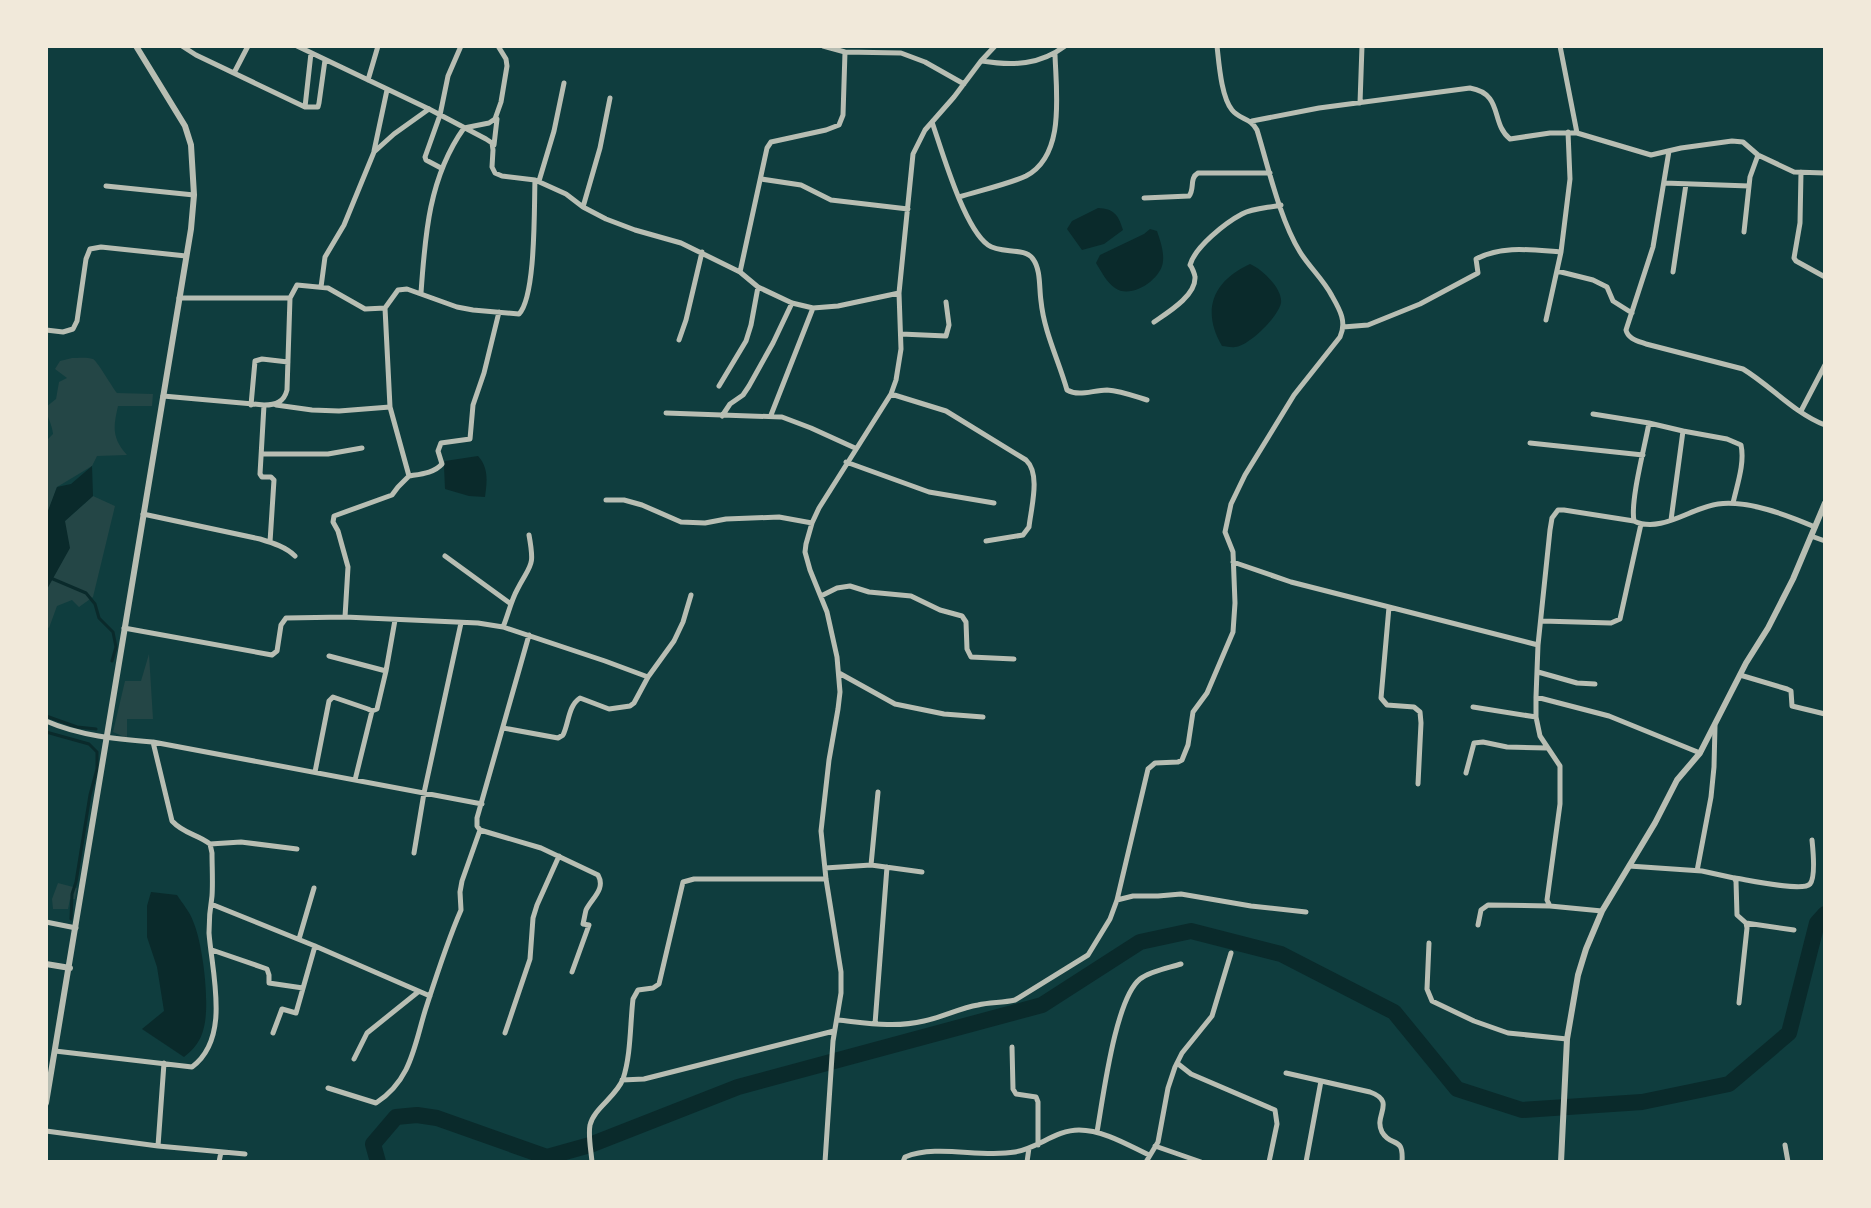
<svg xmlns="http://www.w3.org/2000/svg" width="1871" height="1208" viewBox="0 0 1871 1208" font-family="Lato,sans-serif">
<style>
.green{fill:#244646}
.water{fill:#0a2a2b}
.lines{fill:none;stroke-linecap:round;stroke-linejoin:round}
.stream{stroke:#0a2a2b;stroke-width:3}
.river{stroke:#0a2a2b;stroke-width:16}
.minor{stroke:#b8beb3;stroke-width:5}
.tertiary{stroke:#b8beb3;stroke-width:6}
</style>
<rect width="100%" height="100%" fill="#0f3d3e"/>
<path class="green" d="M 72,358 C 77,358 88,357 93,359 C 98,362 112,387 117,393 L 153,394 L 152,406 L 118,406 C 113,428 112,438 127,455 L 97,456 L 92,466 L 57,487 L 48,512 L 46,511 L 46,441 L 53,434 C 52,423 46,416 46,407 L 56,399 L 59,382 L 67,378 L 55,369 L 60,361 Z
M 93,496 L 115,506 L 93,597 L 79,607 L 72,600 L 57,606 L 49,628 L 46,626 L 46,590 L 65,521 Z
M 149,654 L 153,719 L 127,719 L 127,738 L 113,732 L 125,681 L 141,681 Z
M 58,883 L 77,888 L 75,899 L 70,899 L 68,909 L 53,909 L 52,899 Z"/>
<path class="water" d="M 1098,208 C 1114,209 1118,214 1123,230 L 1104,244 L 1082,250 L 1067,229 L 1072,221 Z
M 1150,229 L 1157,231 C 1160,240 1164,251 1163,261 C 1162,279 1131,300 1115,288 C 1107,283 1101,271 1096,263 L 1100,255 L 1144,234 Z
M 1250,264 C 1262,269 1283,289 1281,303 C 1278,317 1249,346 1235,347 C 1231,348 1227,346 1222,346 C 1201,310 1213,281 1250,264 Z
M 478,456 C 489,468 487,482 485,497 L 469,496 L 445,489 L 444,466 L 445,461 Z
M 92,466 L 93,496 L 65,521 L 70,548 L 46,591 L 46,516 L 57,487 L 71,484 Z
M 151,892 L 177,895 C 182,903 190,912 193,921 C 203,944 210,1003 204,1027 C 201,1041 194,1049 184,1057 L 142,1029 L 164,1011 L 157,967 L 147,937 L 147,906 Z"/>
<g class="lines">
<path class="stream" d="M 53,579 L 86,593 L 95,604 L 99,618 L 113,632 L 116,647 L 112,661
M 46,716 L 77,727 L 96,729
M 46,732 L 89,744 L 97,752 L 97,769 L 90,795 L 76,882 L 72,894 L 71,919"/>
<path class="river" d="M 378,1162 L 373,1144 L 396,1117 L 417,1115 L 437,1118 L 547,1157 L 590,1145 L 738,1087 L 1042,1005 L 1140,942 L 1191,931 L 1281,954 L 1394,1012 L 1457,1089 L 1522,1110 L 1642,1102 L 1729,1084 L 1789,1033 L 1817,923 L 1825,914"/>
<path class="minor" d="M 182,46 L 196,55 L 305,107 L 318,107 L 319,103 L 325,60
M 297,46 L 429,109 L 486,139 L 492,143 L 493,150 L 492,167 L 495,173 L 502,176 L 535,180 L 566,194 L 583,207 L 606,219 L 635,230 L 681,243 L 740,272 L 758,287 L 792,303 L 813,308 L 838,306 L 899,293
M 823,46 L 845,52 L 901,53 L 925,62 L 964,84
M 1560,46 L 1577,133
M 982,61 C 1013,66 1040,65 1065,46
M 234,73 L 248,46
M 368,80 L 378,46
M 1360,103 L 1362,46
M 305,107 L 311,53
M 1252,121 L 1319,108 L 1470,88 C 1504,94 1490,123 1510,139 L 1550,133 L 1577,133 L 1651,155 L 1681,148 L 1732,141 L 1743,142 L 1758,155 L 1794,172 L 1825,173
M 932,122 C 942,151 964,228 988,245 C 1000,254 1025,247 1033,259 C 1041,270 1039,288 1041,301 C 1044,332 1059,361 1067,390 C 1079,397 1093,390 1107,390 C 1121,391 1134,396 1147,400
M 494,145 L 497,119
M 374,151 L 387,90
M 1669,151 L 1653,247 L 1626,330 C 1628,339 1638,341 1646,344 L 1743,369 C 1771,386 1794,413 1825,425
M 441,168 L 426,160 L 425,157 L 440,115 L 448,76 L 461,46
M 1801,172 L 1800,223 L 1794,258 L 1796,261 L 1825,277
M 761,179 L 801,185 L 831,200 L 908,209
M 539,181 L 554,131 L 564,83
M 1664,183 L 1749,186
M 106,186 L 194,195
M 959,197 C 978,191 1009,184 1026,176 C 1066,155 1056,92 1055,54
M 1144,198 L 1189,196 C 1195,189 1189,178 1198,173 L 1270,173
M 583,207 L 600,148 L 610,98
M 1744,232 L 1750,177 L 1758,155
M 1557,271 L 1593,280 L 1607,287 L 1613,301 L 1632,313
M 740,272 L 767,148 L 771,142 L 826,130 L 839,125 L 843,115 L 845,52
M 1673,272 L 1686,184
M 321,287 L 325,257 L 344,225 L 374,152 L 394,134 L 429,109
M 421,293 C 425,235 429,177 464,128 L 489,123 L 495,119 L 501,102 L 507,66 L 506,59 L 498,46
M 179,298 L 290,298
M 1546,320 L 1561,252 L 1570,179 L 1568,132
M 1154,322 C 1167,313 1196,296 1195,277 C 1195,275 1192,267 1190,265 C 1195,247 1225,223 1242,214 C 1253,208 1268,208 1281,205
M 1343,327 L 1368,325 L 1420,304 L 1478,273 L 1476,259 C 1503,245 1532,250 1561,252
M 46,330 L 63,332 L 73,329 L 77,321 L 86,259 L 90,249 L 101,247 L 186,256
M 901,334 L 946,336 L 949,325 L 946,302
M 679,340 L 686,320 L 702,252
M 719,386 L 746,341 L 751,325 L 758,287
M 891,394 L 946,411 L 1026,460 C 1041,474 1031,508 1029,527 L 1023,535 L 986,541
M 163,396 L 264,405 C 276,405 284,402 287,390 L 290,298 L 297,285 L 328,288 L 365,309 L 385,308 L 398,290 L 407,289 L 457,307 L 473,310 L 519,314 C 536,296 534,208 535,180
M 251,405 L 255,361 L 262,359 L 288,362
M 264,405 L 260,474 L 262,477 L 271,477 L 274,480 L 270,542
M 276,405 L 312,410 L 339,411 L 390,407
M 1801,411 L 1825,365
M 666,413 L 782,417 L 811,428 L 855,448
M 1593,414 L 1649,423 L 1683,431 L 1671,520
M 771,415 L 813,308
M 722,416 L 730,404 L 743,395 L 749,386 L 773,343 L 792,303
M 1649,423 C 1645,446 1630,501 1634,521 C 1661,534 1692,507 1718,504 C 1748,500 1787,515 1815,527
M 1683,431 L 1727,439 L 1741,445 C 1745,463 1737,485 1733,503
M 1530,443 L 1643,455
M 262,454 L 328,454 L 362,448
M 846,462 L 929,492 L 994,503
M 409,476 C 421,474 434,473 442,464 L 438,451 L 441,443 L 470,439 L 473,405 L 484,373 L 499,312
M 606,500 L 624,500 L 642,505 L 681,522 L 705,523 L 726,519 L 779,517 L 812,523
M 143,514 L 260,539 C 273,543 286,547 295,556
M 1811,536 L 1825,541
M 445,556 L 511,604
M 1233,562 L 1291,582 L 1538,645
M 821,596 L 837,588 L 850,586 L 869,592 L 911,596 L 940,610 L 962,616 L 966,622 L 967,649 L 971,657 L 1014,659
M 1389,607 L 1381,698 L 1387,705 L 1414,707 L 1420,712 L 1421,723 L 1418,784
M 345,617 L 348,567 L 338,531 L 333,522 L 334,516 L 392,495 L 398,487 L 409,476 L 390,407 L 385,308
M 1542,621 L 1611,623 L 1620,619 L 1641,524
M 503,627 C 508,615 511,601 517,590 C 531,563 535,568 529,535
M 124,628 L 272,655 L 277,651 L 281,625 L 286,618 L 345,617 L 478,623 L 503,627 L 605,661 L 648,677
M 529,635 L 477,818 L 477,826 L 480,830 L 541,848 L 598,875 C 606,889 592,898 586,910 C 585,914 584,920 583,924 L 589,925 L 572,972
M 329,656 L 386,671
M 1538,672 L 1577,683 L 1595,684
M 839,673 L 895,704 L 944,714 L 983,717
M 1740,675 L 1787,689 L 1791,691 L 1792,706 L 1825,714
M 1536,697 L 1609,716 L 1700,753
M 1473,707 L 1536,717
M 46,721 C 80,736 117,739 153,742 L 482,804
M 503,728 L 558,738 L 563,735 C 569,723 568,706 580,698 L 609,709 L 630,706 L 634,703 L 648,677 L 674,641 L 683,622 L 691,595
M 315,772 L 329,701 L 333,697 L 368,709 L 372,711 L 377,709 L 386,671 L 395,620
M 1466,773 L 1474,743 L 1483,742 L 1507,747 L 1547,748
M 355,780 L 372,711
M 210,844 L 241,842 L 297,849
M 414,853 L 424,793 L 461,623
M 871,865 L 878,792
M 1629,866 L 1702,871 L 1734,878 L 1736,881 L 1737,915 L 1746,923 L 1747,928 L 1739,1003
M 825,868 L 871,865 L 922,872
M 1697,871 L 1711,797 L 1714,767 L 1715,726
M 1735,878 C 1748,880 1803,892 1810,884 C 1816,877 1813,850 1812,840
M 1117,900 L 1133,896 L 1158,896 L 1181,894 L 1251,906 L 1306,912
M 211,904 L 315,946 L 430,996
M 1602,911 L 1550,906 L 1547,900 L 1560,804 L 1560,766 L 1540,736 L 1536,717 L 1536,697 L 1538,645 L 1550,530 L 1552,518 L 1558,510 L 1564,510 L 1634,521
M 46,922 L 76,928
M 1746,923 L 1794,930
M 1478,925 L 1481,910 L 1488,905 L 1550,906
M 299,939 L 314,888
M 1429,943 L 1427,989 L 1432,1001 L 1474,1021 L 1508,1033 L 1567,1039
M 212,950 L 267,969 L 269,975 L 269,983 L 303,988
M 838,1020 C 867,1023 895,1028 924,1021 C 943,1017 960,1008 978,1005 C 990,1002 1002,1003 1015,1000 L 1088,955 L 1110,919 L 1117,900 L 1148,769 L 1155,763 L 1178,762 L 1182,760 L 1188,745 L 1193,712 L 1207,693 L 1233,632 L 1235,603 L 1233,552 L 1225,532 L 1231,504 L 1245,475 L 1294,395 L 1340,337 C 1347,322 1340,310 1332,296 C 1323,279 1310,268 1300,252 C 1280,220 1268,166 1257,130 C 1250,117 1240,120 1232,110 C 1221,96 1219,63 1217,46
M 875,1024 L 887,867
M 273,1033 L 282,1009 L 296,1013 L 315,946
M 505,1033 L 530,959 L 533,918 L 537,905 L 559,856
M 1012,1047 L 1013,1089 L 1016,1094 L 1036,1097 L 1038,1102 L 1038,1145
M 55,1051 L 192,1067 C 231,1038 212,974 209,933 C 209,920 210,908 212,896 C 213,882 212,867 212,853 L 210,844 C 197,834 184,834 172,821 L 153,742
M 354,1059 L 367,1033 L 418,992
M 1177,1063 L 1191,1074 L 1275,1110 L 1277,1124 L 1269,1162
M 1286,1073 L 1370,1092 C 1397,1102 1373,1115 1382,1132 C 1391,1148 1404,1135 1402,1162
M 622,1080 L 644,1079 L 834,1031
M 328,1088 L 376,1103 C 411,1080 414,1047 425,1011 C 436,977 447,942 461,910 L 460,892 L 462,881 L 480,830
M 46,1131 L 158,1146 L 164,1063
M 1097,1132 C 1103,1099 1115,999 1140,979 C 1150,971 1168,968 1181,964
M 1785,1145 L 1788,1162
M 158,1146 L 245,1154
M 1155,1146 L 1201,1162
M 219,1162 L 221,1152
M 592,1162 C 591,1150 588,1136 590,1125 C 594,1108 616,1097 623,1079 C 631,1055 630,1025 633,999 L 638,990 L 653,988 L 659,984 L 683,882 L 694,879 L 826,879
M 825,1162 L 833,1041 L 841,993 L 841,972 L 826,879 L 821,831 L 829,760 L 838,709 L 840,692 L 837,657 L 827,612 L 810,570 L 805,552 L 806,544 L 812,523 L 819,508 L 891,394 L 896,380 L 901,349 L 899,293 L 913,154 L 925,130 L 954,97 L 981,61 L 995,46
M 903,1162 L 905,1157 C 937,1144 980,1158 1015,1152 C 1038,1148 1056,1130 1079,1130 C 1103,1130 1128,1145 1149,1155
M 1027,1162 L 1029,1148
M 1146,1162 L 1158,1142 L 1168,1088 L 1175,1067 L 1182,1053 L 1212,1016 L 1231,953
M 1306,1162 L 1321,1081"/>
<path class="tertiary" d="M 46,964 L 70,968
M 46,1103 L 191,229 L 194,195 L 191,145 L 185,126 L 136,46
M 1561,1162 L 1567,1039 L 1578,975 L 1586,949 L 1602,911 L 1655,823 L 1677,780 L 1700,753 L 1746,663 L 1768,628 L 1793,579 L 1825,503"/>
</g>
<rect width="1871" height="1208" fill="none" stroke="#f1e9da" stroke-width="96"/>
</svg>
